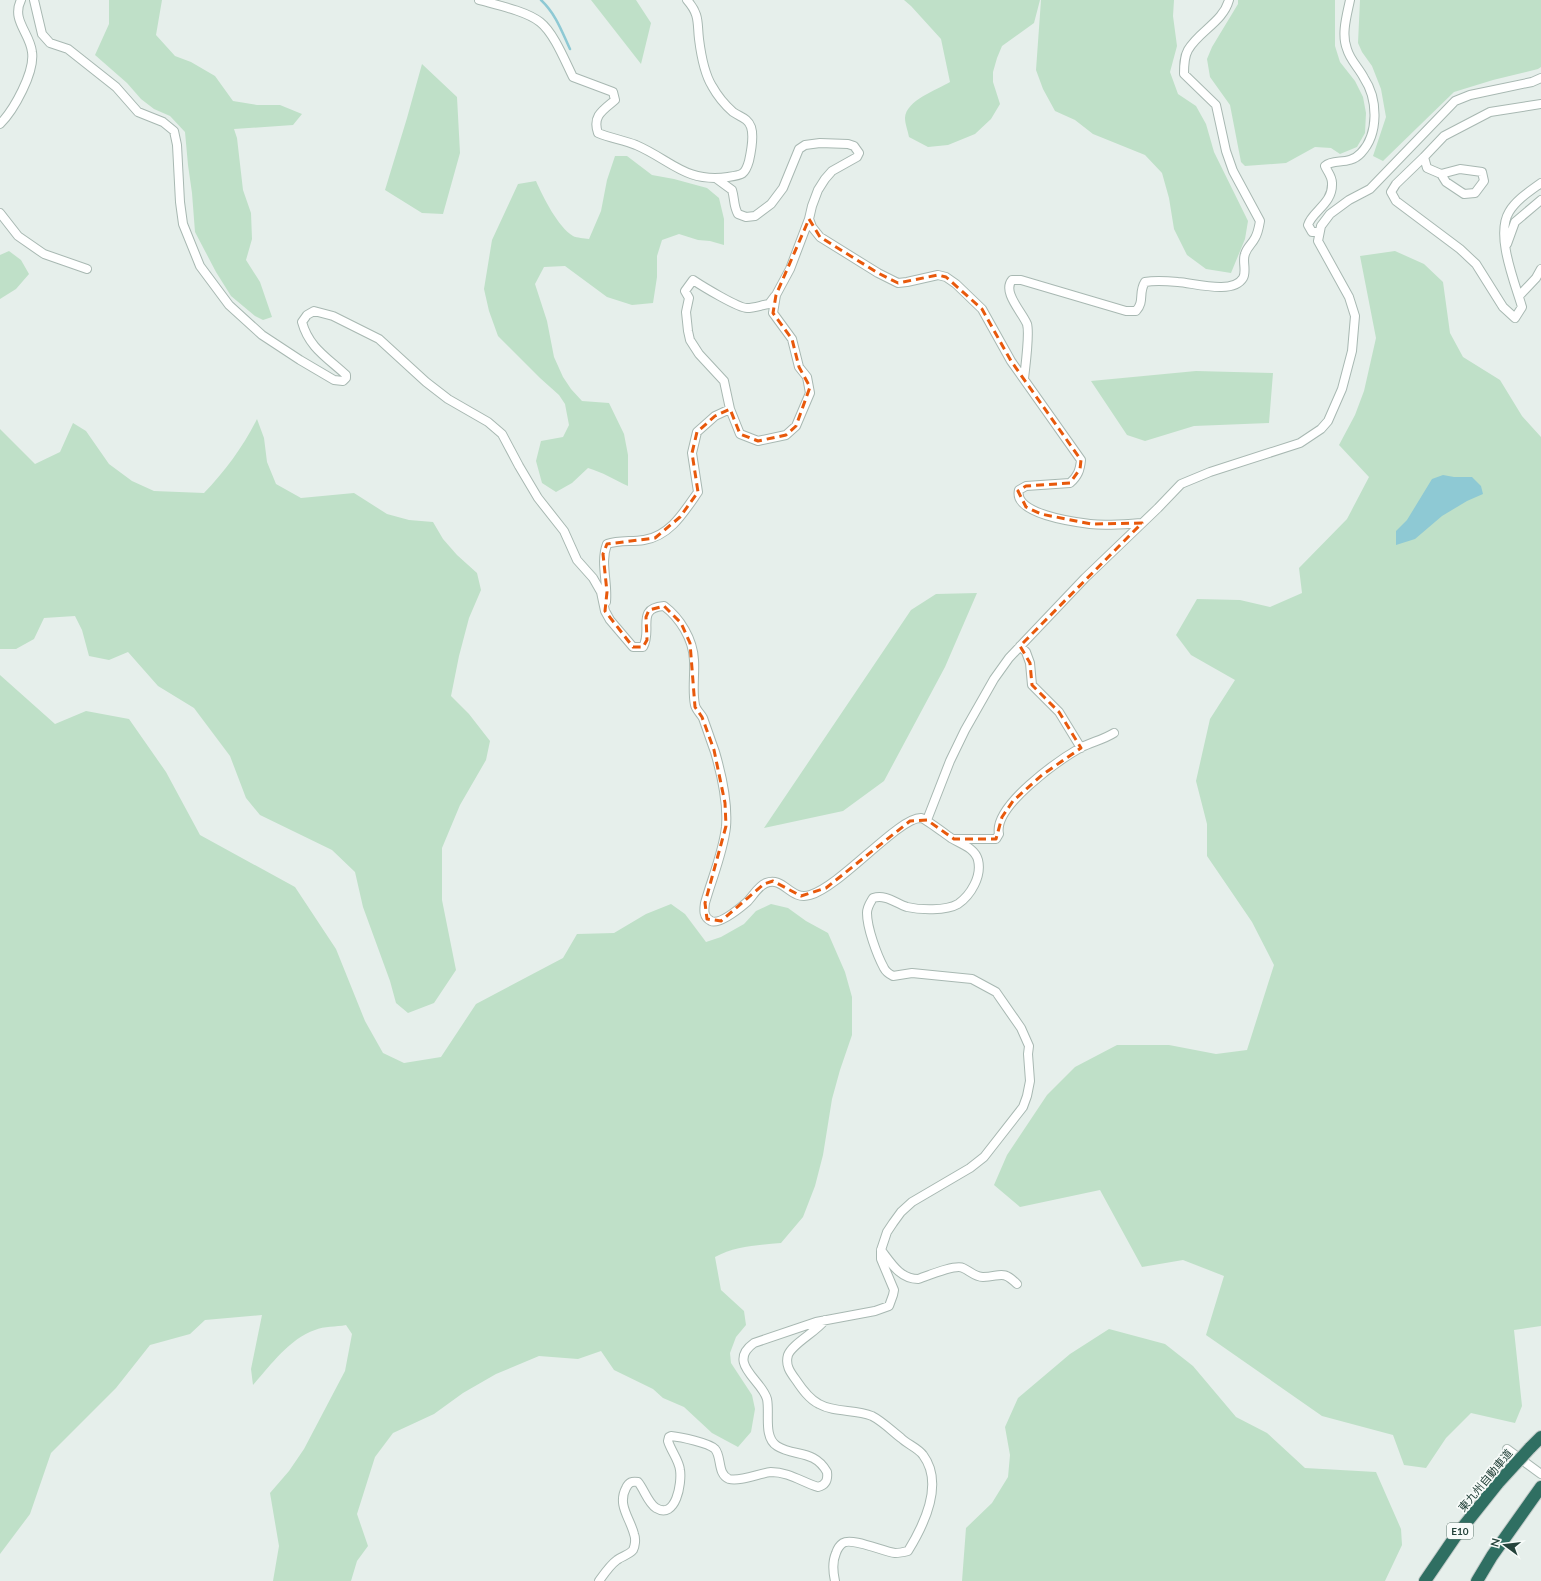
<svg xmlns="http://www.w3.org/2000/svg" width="1541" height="1581" viewBox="0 0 1541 1581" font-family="Lato,'Noto Sans JP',sans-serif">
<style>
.green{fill:#bfe0c8}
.water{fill:#8ec9d4}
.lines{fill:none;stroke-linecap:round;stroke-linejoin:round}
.stream{stroke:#8ec9d4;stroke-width:2.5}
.minor-casing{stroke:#a8b8b2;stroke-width:10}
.motorway-casing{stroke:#c2cac8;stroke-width:14}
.minor{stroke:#fff;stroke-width:8}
.motorway{stroke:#2f6f62;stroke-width:12}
.motorway-bridge-casing{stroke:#c2cac8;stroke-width:14;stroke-linecap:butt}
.motorway-bridge{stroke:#2f6f62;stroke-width:12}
.marked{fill:none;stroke:#e8590c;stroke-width:3;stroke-dasharray:8 5;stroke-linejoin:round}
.labels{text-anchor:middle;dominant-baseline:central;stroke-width:3.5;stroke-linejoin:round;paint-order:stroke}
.shield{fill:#f7fbf9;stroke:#637a73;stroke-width:1}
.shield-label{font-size:10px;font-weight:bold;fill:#24423a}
.street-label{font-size:11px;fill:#24423a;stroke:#f7fbf9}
</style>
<rect width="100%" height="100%" fill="#e6efeb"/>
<path class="green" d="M 109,0 L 162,0 L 156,35 L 175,56 L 191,62 L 215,76 L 233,101 L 257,105 L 280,105 L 302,114 L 293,125 L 234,129 L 237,138 L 243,190 L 251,213 L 252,239 L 246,260 L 260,282 L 272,317 L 263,320 L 255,316 L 231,296 L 216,272 L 195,232 L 192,193 L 188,165 L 185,132 L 170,116 L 154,109 L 141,99 L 127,83 L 95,55 L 109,24 Z
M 591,0 L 636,0 L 651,23 L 641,64 Z
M 904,0 L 1040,0 L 1034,23 L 1002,46 L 997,58 L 993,72 L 993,82 L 1000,104 L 991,119 L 975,134 L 948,145 L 928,147 L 909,137 C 908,131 905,124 905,118 C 906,100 937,90 950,82 L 941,39 L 911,6 Z
M 1041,0 L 1174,0 L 1173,16 L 1177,46 L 1170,72 L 1178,94 L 1196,106 L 1206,124 L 1214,152 L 1248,221 L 1245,239 L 1231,273 L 1206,269 L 1187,255 L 1174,229 L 1169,198 L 1162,173 L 1145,155 L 1093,134 L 1075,120 L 1055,111 L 1043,89 L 1036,70 Z
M 1238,0 L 1335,0 L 1335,46 L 1340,62 L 1355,81 L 1363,97 L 1366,113 L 1365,133 L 1357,147 L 1340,154 L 1331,148 L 1315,147 L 1286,163 L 1245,166 L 1241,162 L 1230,105 L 1210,77 L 1207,59 L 1212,47 L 1238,4 Z
M 1360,0 L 1541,0 L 1541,67 L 1538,69 L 1493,80 L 1454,92 L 1383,161 L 1373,156 L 1386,117 L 1381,89 L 1372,66 L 1362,52 L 1358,43 Z
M 422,64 L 457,97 L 460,153 L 443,214 L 422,213 L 385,190 L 407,118 Z
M 615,156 L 627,156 L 652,175 L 674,179 L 707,188 L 719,198 L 724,219 L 724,245 L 710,241 L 698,240 L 679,234 L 662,240 L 657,256 L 657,277 L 653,303 L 632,305 L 607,297 L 565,266 L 544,267 L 535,284 L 547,321 L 554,357 L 563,377 L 571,389 L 582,401 L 609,403 L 624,434 L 628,455 L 628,486 C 615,480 602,472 588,468 L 572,483 L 556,492 L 542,483 L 536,461 L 541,441 L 563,437 L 569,425 L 565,404 L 559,395 L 540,378 L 498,336 L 489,311 L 484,289 L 492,240 L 518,184 L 536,181 C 543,197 558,227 573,236 C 577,238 584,238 589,239 L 601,211 L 607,180 Z
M 9,251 L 21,260 L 29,274 L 16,289 L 0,299 L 0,255 Z
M 1395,251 L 1424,264 L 1443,282 L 1450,333 L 1463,357 L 1500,380 L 1522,416 L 1541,437 L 1541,1326 L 1514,1330 L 1522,1406 L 1515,1423 L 1471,1413 L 1446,1438 L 1426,1468 L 1404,1465 L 1393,1435 L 1322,1416 L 1206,1335 L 1224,1276 L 1183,1260 L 1142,1267 L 1100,1190 L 1020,1207 L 994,1185 L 1007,1155 L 1047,1095 L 1075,1067 L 1117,1045 L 1169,1045 L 1216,1054 L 1247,1050 L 1274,965 L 1252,922 L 1207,856 L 1207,824 L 1196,781 L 1210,719 L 1235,680 L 1191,655 L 1176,635 L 1197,599 L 1240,600 L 1270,607 L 1302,593 L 1299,568 L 1347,519 L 1369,477 L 1339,445 L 1355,415 L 1364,391 L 1376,338 L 1360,256 Z
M 1196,371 L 1273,373 L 1269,423 L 1194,426 L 1145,441 L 1127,435 L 1091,381 Z
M 257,419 L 264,438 L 267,462 L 276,484 L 301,498 L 354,493 L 387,514 L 409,520 L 433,522 L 443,539 L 457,555 L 477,573 L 481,590 L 469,618 L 459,656 L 451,696 L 469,714 L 490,741 L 486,760 L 460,805 L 442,848 L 442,900 L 456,970 L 434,1003 L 408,1013 L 396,1003 L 390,981 L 363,907 L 355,872 L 332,850 L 260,815 L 246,798 L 230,756 L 194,708 L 158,686 L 128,652 L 109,660 L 89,656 L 82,630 L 75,616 L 44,618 L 34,639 L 16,649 L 0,649 L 0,429 L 35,464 L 60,452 L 73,423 L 86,431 L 109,464 L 132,481 L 154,491 L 204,493 C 225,471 243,447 257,419 Z
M 977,593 L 945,667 L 884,781 L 843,811 L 764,828 L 911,610 L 936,594 Z
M 0,675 L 55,724 L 86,711 L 129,719 L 166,772 L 200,835 L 295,887 L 336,949 L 365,1021 L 383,1053 L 404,1063 L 441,1057 L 476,1004 L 563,958 L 577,934 L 614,933 L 646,914 L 671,904 L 685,914 L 706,942 L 721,937 L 744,924 L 756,911 L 771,904 L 788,908 L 806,921 L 828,933 L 845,972 L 852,997 L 852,1035 L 840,1070 L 832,1099 L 823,1155 L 815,1186 L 803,1217 L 781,1243 C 758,1245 735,1246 715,1257 L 721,1290 L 744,1311 L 746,1325 L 736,1337 L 730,1353 L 731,1363 L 752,1395 L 755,1409 L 751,1432 L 738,1447 L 712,1433 L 684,1407 L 663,1398 L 653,1389 L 614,1370 L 601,1351 L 578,1359 L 539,1356 L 496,1374 L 463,1393 L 434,1414 L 393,1433 L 375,1457 L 357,1514 L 368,1546 L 357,1561 L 351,1581 L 273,1581 L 279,1546 L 270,1493 L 289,1471 L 304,1449 L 345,1371 L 352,1334 L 346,1325 C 336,1327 324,1326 315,1330 C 289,1339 271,1365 253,1385 L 251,1369 L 262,1315 L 205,1320 L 190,1334 L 150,1345 L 116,1388 L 51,1453 L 30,1514 L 0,1554 Z
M 1109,1329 L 1165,1344 L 1193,1366 L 1236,1417 L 1267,1433 L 1305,1468 L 1376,1472 L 1401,1529 L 1402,1545 L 1385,1581 L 962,1581 L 966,1528 L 992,1503 L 1008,1477 L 1010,1455 L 1005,1427 L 1018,1398 L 1070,1354 Z"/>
<path class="water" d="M 1443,475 L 1454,477 L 1472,477 L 1481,486 L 1483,494 L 1467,501 L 1442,516 L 1415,539 L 1396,545 L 1396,531 L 1407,520 L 1432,479 Z"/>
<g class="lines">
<path class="stream" d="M 541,0 C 556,14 562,32 570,49"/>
<g class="minor-casing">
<path id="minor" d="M 34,0 L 42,34 L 50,43 L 68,49 L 116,87 L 138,112 L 163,122 L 174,131 L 177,145 L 180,202 L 183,224 L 200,266 L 229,305 L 262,335 L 300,360 L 334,380 L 343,381 L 346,378 L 346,375 C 328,358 309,348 302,322 L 307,315 L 314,311 L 333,316 L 379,339 L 426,382 L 448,399 L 488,422 L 502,434 L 519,466 L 538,498 L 564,531 L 577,560 L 593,578 L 601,592 L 605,611 L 610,620 L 633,647 L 643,647 C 653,630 635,608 664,606 C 680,618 693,639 694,660 C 695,675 692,691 695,705 C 696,710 701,714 703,718 C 707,729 711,741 715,752 C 722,776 728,802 726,827 C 723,853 712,878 705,903 C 704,910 703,917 711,921 C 720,925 740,908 747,902 C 753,896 758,886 766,883 C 784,876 790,901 810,895 C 841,886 899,817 921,818 C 926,819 945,834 951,838 C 961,844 975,848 978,860 C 982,876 971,895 958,904 C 946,911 920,910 907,907 C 895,903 886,894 873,898 C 870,903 867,907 867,913 C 867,928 877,955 884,968 C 886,972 889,974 893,976 L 912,973 L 972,979 L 996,992 L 1021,1028 L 1029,1046 L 1028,1054 L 1030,1081 L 1027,1096 L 1023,1107 L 984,1157 L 970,1168 L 912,1202 L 901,1212 L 893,1223 L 887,1232 L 881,1250 L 881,1259 L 894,1290 L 893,1295 L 889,1306 L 875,1311 L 816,1322 L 754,1343 C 726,1363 762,1380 767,1399 C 770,1413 763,1437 777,1446 C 794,1457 814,1449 827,1472 C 828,1480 826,1485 818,1487 C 802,1482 789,1472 771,1472 C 760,1473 740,1482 729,1479 C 717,1474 722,1457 715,1449 C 709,1443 681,1437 671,1436 L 669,1437 L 668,1441 C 671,1451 679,1460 680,1470 C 682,1483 676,1520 656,1508 C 648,1503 644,1489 638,1482 C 632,1481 629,1482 626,1488 C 617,1505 630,1518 634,1534 C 636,1539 635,1546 633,1550 C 629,1555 622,1556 617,1560 C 610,1565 604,1574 599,1581
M 479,0 C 497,5 526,11 540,22 C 554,33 565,61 573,77 L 613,92 L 615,100 C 603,110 592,116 598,133 C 610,138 623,140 636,145 C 671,160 685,183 728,177 C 742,175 745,175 749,161 C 751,152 754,136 751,127 C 748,118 740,117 733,112 C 725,105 717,95 712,86 C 704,73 701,55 699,39 C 697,22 700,15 687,0
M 0,124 C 14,110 35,72 32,52 C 30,33 11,20 21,0
M 1424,157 L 1396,184 L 1391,192 L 1396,201 L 1460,249 L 1476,264 L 1503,307 L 1515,318 L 1522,307 C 1515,283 1495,235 1509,212 C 1516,200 1530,191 1541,183
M 1441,174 L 1460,169 L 1482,172 L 1484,181 L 1475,193 L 1464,194 L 1446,182 L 1441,174 L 1427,168 L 1424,157 L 1444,136 L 1490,112 L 1541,104
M 717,179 L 732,190 C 735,199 733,205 738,214 L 746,217 L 755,216 L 771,204 L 783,188 L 799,149 L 805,145 L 820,143 L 848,144 L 854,146 L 859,153 L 857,157 L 832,171 L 825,179 L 818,190 L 812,206 L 809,219 L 812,227 L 820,237 L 878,273 L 898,283 L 907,282 L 938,275 L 946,277 L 956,284 L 982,309 L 1011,361 L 1081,460 C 1080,470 1078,476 1070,483 L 1026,486 L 1019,490 C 1013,514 1074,522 1090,524 C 1107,526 1125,524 1142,523
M 0,213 L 18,236 L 44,254 L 87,269
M 1319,232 L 1312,232 L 1308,225 C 1312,211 1333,204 1332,183 C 1332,176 1327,171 1325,166 C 1334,158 1349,166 1361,153 C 1379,134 1378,99 1364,78 C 1359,68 1350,60 1347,49 C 1341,34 1347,15 1350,0
M 1507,244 L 1515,222 L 1541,200
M 1519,296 L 1536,278 L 1541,269
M 1024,379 C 1025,368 1030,334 1027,324 C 1022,312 1002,292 1012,280 L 1021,280 L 1126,311 L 1136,311 C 1145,301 1138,293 1145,282 C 1156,280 1167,281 1178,282 C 1194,283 1233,295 1243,278 C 1247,271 1242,261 1245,254 C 1247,247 1252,244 1255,238 C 1258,233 1259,227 1260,221 L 1233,171 L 1226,151 L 1216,105 L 1184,74 C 1184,66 1184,57 1188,50 C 1199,31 1223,22 1229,0
M 730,409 L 724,381 L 699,354 L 690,340 L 688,331 L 686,312 L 689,298 L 685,291 L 693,280 C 702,286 738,308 747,308 C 754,308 762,305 769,304 L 775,296
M 606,602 C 608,582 600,563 607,544 C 619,540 631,542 644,540 C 670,536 684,512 698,492 L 692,453 L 697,432 L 715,416 L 730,409 L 740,434 L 758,441 L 786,435 L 796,426 L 810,393 L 807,377 L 799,367 L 792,339 L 773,313 L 776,295 L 790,269 L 809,219
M 1020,646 L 1026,652 L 1030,663 L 1032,685 L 1059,712 L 1081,748
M 927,820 L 950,761 L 965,730 L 994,679 L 1009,658 L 1085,578 L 1158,508 L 1181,484 L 1210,472 L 1300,443 L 1321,429 L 1328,421 L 1342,389 L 1352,351 L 1355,316 L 1349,297 L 1318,241 L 1321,226 L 1330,214 L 1349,200 L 1370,189 L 1455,101 L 1470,95 L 1532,82 L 1541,78
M 955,839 L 996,839 L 999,834 C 993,806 1059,760 1080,748 C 1091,742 1103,740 1114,733
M 881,1250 C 891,1263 900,1279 918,1279 C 927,1276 956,1264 963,1268 C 970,1271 975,1277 983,1277 C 1000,1277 1002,1269 1017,1284
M 825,1320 C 816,1332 792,1344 788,1355 C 785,1365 790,1372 796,1380 C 802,1389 809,1399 819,1404 C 835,1413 855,1409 872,1416 C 882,1421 892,1431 901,1438 C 907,1444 918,1448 923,1455 C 944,1483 924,1525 908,1551 C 904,1552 900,1553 895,1553 C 884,1552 852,1537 843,1543 C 840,1545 837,1550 836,1553 C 832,1562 833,1572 835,1581
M 1507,1449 L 1541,1474"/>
</g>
<g class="motorway-casing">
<path id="motorway" d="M 1530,1448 L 1541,1437
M 1425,1581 L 1455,1537 L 1498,1483
M 1477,1581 L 1492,1556 L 1541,1487"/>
</g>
<use href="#minor" class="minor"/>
<use href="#motorway" class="motorway"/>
<g class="motorway-bridge-casing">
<path id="motorway-bridge" d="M 1498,1483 L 1530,1448"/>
</g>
<use href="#motorway-bridge" class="motorway-bridge"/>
</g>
<path class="marked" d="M 809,219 L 820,237 L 878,273 L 898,283 L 938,275 L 946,277 L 982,309 L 1011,361 L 1081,460 L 1080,469 L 1070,483 L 1026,486 L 1018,491 L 1026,507 L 1041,514 L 1091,524 L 1142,523 L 1020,646 L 1030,663 L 1032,685 L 1059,712 L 1081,748 L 1042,775 L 1013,801 L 1002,817 L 996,839 L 954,839 L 927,820 L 910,821 L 826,888 L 801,896 L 773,881 L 764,884 L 721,921 L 707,919 L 705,903 L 726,826 L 725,803 L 714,750 L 702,717 L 695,707 L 690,643 L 681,623 L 664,606 L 649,610 L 646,617 L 647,640 L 643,647 L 633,647 L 605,611 L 607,592 L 603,554 L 607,544 L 655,538 L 680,517 L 698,492 L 692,453 L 697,432 L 715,416 L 730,409 L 740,434 L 758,441 L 786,435 L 796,426 L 810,387 L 799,367 L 792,339 L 773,313 L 776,295 Z"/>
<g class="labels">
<rect class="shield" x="1447" y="1523" width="26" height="16" rx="3"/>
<g class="shield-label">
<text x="1460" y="1531">E10</text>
</g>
<g class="street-label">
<text transform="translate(1485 1480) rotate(-50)">東九州自動車道</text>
</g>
</g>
<g transform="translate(1505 1545) rotate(285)" stroke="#f7fbf9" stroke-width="3" paint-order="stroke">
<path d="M0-3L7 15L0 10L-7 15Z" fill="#24423a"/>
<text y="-6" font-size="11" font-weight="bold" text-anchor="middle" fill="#24423a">N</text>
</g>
</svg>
